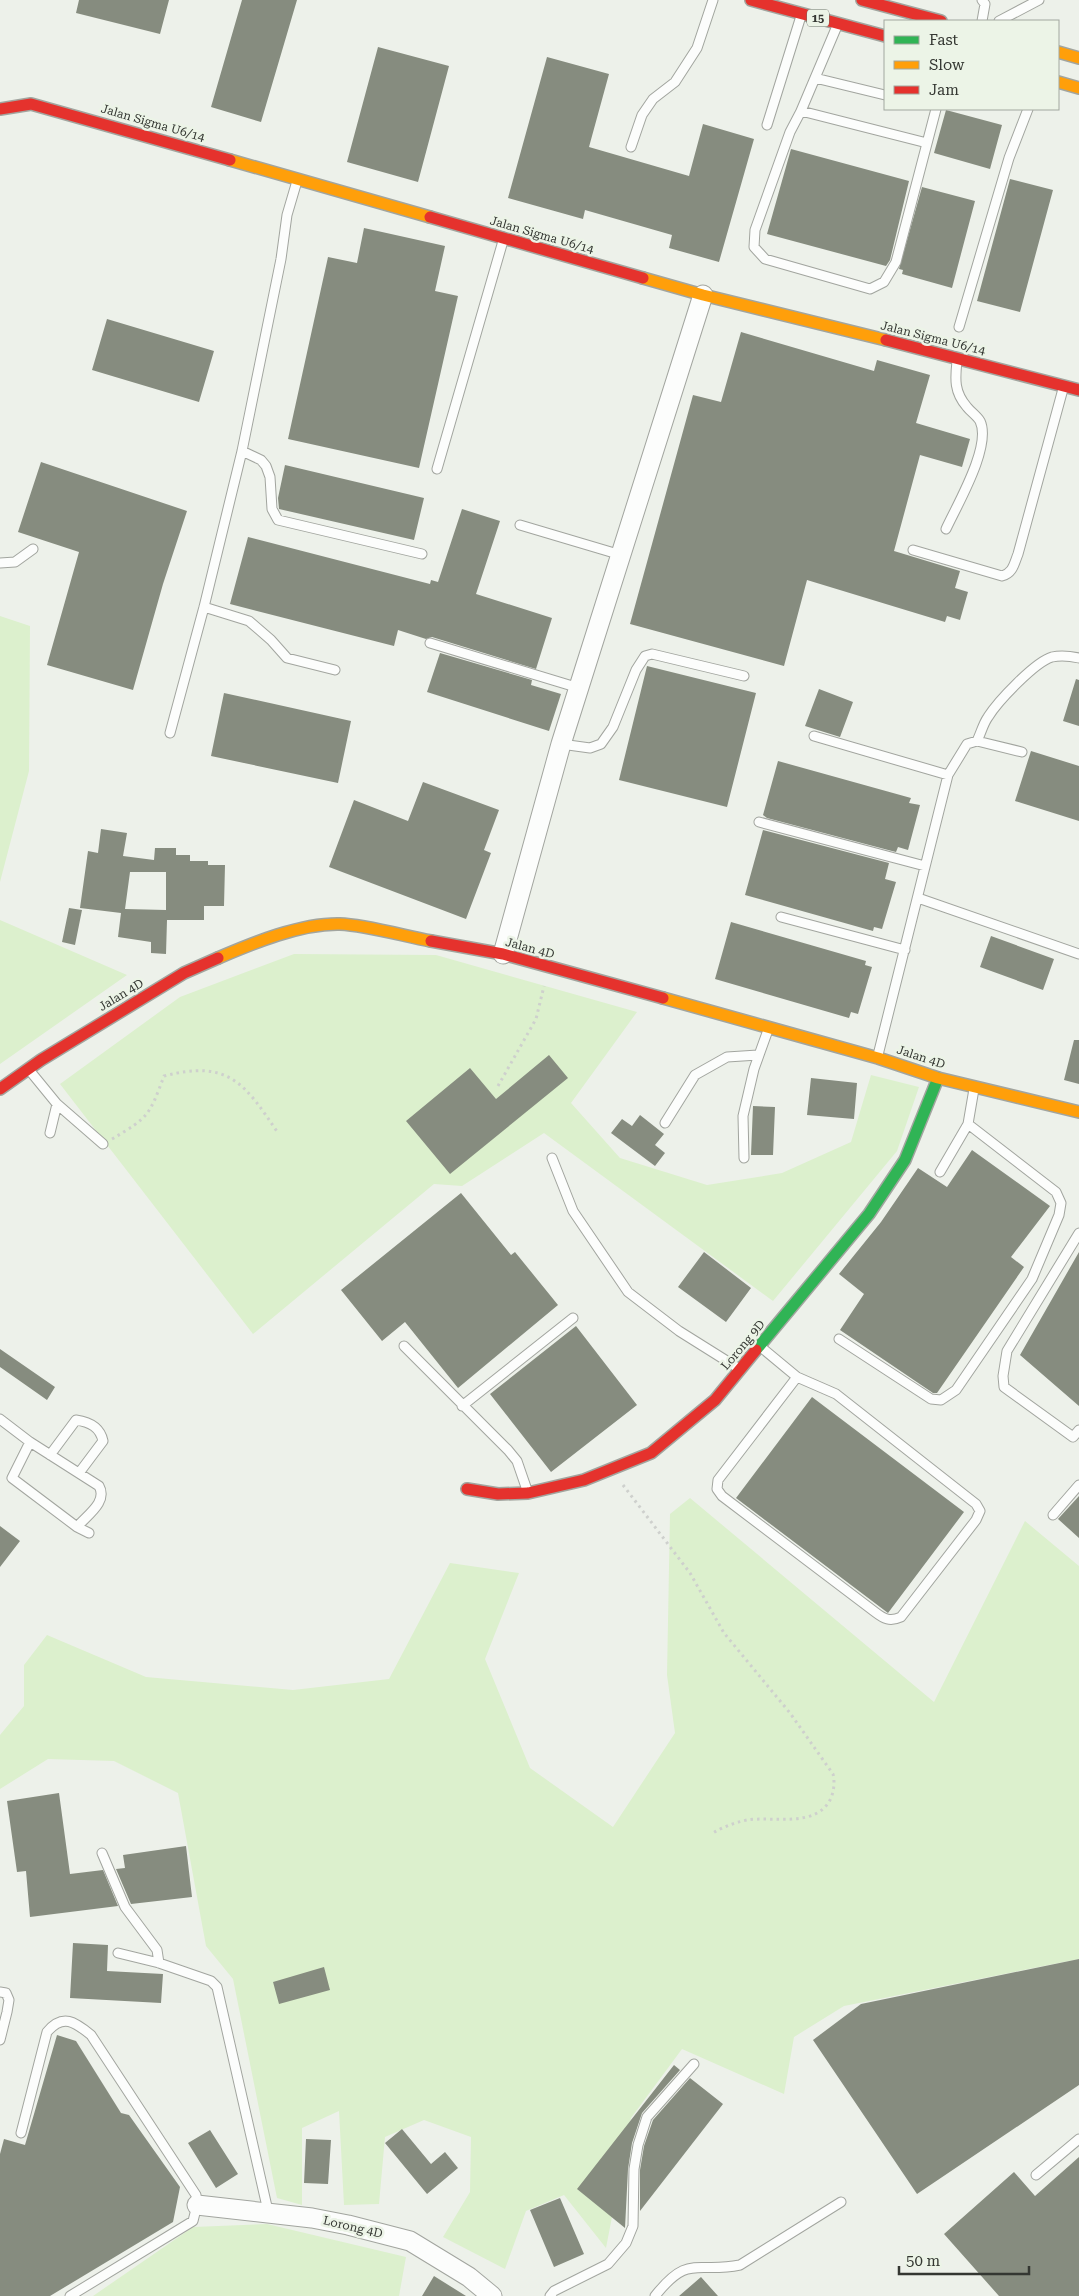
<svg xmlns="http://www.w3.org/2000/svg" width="1079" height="2296" viewBox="0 0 1079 2296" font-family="'Roboto Serif',serif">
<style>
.green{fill:#dcf0cd}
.building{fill:#868c7f;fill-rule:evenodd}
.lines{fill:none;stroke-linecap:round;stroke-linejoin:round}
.lane-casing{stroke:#a2a59f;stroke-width:11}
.street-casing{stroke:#a2a59f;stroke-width:21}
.fast-casing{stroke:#a2a59f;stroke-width:14}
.slow-casing{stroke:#a2a59f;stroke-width:14}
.jam-casing{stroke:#a2a59f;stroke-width:14}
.path{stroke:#ced0cd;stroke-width:3;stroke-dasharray:2.5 4;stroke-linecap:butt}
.lane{stroke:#fcfdfc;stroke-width:9}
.street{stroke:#fcfdfc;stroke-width:19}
.fast{stroke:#30b455;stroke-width:11}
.slow{stroke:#ff9f0a;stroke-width:11}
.jam{stroke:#e5322d;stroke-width:11}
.labels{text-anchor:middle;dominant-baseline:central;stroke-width:5;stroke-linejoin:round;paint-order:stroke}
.shield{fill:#ecf4e7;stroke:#6b7068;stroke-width:1}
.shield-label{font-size:11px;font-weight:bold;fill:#343732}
.street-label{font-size:12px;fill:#343732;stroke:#ecf4e7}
</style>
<rect width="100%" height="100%" fill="#edf1ea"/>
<path class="green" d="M 0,616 L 30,626 L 29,771 L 0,882 Z
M 0,920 L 127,975 L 0,1064 Z
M 294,954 L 436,955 L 637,1012 L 571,1103 L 620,1158 L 707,1185 L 782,1173 L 851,1142 L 871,1075 L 919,1087 L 897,1151 L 773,1301 L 544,1133 L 462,1186 L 434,1184 L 253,1334 L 60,1084 L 180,997 Z
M 690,1498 L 934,1702 L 1025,1521 L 1079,1566 L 1079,1959 L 844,2006 L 794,2037 L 784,2094 L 682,2049 L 631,2118 L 606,2248 L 564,2195 L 526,2211 L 505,2269 L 443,2237 L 470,2192 L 471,2137 L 424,2120 L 385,2137 L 379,2204 L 344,2205 L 339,2111 L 302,2128 L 302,2205 L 277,2198 L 233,1979 L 206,1946 L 178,1793 L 114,1761 L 48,1759 L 0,1789 L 0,1735 L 24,1706 L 24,1665 L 47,1635 L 146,1677 L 293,1690 L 389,1679 L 450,1563 L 519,1573 L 485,1659 L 530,1768 L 613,1827 L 675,1733 L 667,1675 L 670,1514 Z
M 267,2224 L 406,2257 L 399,2296 L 93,2296 L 193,2227 Z"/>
<path class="building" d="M 79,0 L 169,0 L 160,34 L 76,13 Z
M 242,0 L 297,0 L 261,122 L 211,107 Z
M 378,47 L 449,66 L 418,182 L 347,162 Z
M 547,57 L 609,74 L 589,147 L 689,176 L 703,124 L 754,139 L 719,262 L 669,248 L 672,235 L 585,210 L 583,219 L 508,198 Z
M 946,110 L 1002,125 L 990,169 L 934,153 Z
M 791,149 L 909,181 L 890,260 L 886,266 L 767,234 Z
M 1010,179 L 1053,190 L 1020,312 L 977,301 Z
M 922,187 L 975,201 L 952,288 L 902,274 L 903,270 L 899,269 Z
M 364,228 L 445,246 L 435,291 L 458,296 L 419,468 L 288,439 L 328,257 L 357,263 Z
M 107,319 L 214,351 L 199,402 L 92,370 Z
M 741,332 L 874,371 L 877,360 L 930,375 L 916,423 L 970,439 L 962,467 L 920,455 L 894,551 L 960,571 L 955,588 L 968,592 L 960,620 L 947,616 L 945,622 L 807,580 L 784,666 L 630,624 L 693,395 L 721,402 Z
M 41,462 L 187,511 L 163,584 L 133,690 L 47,665 L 79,552 L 18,532 Z
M 285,465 L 424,498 L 414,540 L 279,509 L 278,498 Z
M 462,509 L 500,521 L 476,594 L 552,618 L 536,669 L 432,637 L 426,639 L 398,630 L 394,646 L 230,604 L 248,537 L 430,584 L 431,580 L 438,582 Z
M 440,653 L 532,680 L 531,685 L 561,694 L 549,731 L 427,692 Z
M 647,666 L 756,693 L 727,807 L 619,780 Z
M 1076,679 L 1079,680 L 1079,726 L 1063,721 Z
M 819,689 L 853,702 L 840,737 L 805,726 Z
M 224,693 L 351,721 L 338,783 L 211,756 Z
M 1031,751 L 1079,766 L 1079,821 L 1015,801 Z
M 778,761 L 911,798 L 909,803 L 920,805 L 908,850 L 898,847 L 896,852 L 892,851 L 767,818 L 763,815 Z
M 423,782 L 499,810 L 484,850 L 491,853 L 466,919 L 329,867 L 354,800 L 408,821 Z
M 101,829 L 127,833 L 123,856 L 154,860 L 155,848 L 176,848 L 176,855 L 190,855 L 190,861 L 208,861 L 208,865 L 225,865 L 224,906 L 204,906 L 204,920 L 167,920 L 166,954 L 151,953 L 151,942 L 118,937 L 121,913 L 80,908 L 88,851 L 98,853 ZM 130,872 L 166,872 L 166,910 L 125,909 Z
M 763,830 L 889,863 L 885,879 L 896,882 L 882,929 L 874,927 L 873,931 L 745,895 Z
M 69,908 L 82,910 L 75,945 L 62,942 Z
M 731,922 L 866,961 L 865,965 L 872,967 L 858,1014 L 851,1012 L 849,1018 L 715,979 Z
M 991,936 L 1054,959 L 1043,990 L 980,967 Z
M 1074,1040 L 1079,1040 L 1079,1084 L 1064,1080 Z
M 549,1055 L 568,1078 L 450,1174 L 406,1121 L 470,1068 L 496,1099 Z
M 811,1078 L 857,1083 L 854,1119 L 807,1115 Z
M 753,1106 L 775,1107 L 773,1155 L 751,1155 Z
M 640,1115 L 664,1134 L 655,1145 L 665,1153 L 655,1166 L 611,1133 L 622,1119 L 632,1126 Z
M 972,1150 L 1050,1206 L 1011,1257 L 1024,1267 L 937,1393 L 933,1393 L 840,1330 L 864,1294 L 839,1274 L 881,1222 L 918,1168 L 947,1187 Z
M 461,1193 L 511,1255 L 515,1252 L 558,1305 L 458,1388 L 405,1322 L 382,1341 L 341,1290 Z
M 704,1252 L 751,1288 L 726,1322 L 678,1287 Z
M 1079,1252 L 1079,1406 L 1020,1355 Z
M 576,1326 L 637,1405 L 551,1472 L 490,1394 Z
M 0,1349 L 55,1387 L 47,1400 L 0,1367 Z
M 812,1397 L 964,1512 L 888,1613 L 736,1498 Z
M 1079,1496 L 1079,1538 L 1058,1519 Z
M 0,1526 L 20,1541 L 0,1567 Z
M 59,1793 L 70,1874 L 103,1870 L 118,1906 L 30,1917 L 26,1871 L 17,1872 L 7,1801 Z
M 186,1846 L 192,1897 L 131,1904 L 116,1869 L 125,1868 L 123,1855 Z
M 73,1943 L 108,1945 L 107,1971 L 163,1974 L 161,2003 L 70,1998 Z
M 1079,1959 L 1079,2085 L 917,2194 L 813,2040 L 861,2004 Z
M 324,1967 L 330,1990 L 279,2004 L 273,1982 Z
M 57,2035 L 76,2041 L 121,2113 L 129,2115 L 180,2187 L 173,2222 L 50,2296 L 0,2296 L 0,2154 L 4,2139 L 25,2145 Z
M 674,2065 L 680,2070 L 642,2113 L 632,2143 L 628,2169 L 625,2228 L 577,2189 Z
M 690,2078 L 723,2104 L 640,2211 L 640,2170 L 644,2146 L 653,2120 Z
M 402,2129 L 431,2164 L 445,2152 L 458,2168 L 427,2194 L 385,2143 Z
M 210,2130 L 238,2174 L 216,2188 L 188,2143 Z
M 306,2139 L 331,2140 L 328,2184 L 304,2183 Z
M 1079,2157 L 1079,2296 L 999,2296 L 944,2234 L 1014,2172 L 1035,2196 Z
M 560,2198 L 584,2254 L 554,2267 L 530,2210 Z
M 434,2276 L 466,2296 L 422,2296 Z
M 701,2277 L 718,2296 L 679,2296 Z"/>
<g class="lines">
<g class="lane-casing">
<path id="lane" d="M 982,0 L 985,4 L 982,21
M 999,21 L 1039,0
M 815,78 L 885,95
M 801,111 L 837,26
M 767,125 L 801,16
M 927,143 L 801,111 L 790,132 L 755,230 L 754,247 L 765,259 L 870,289 L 884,282 L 896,262 L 936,109
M 631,147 L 642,115 L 653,99 L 675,82 L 697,48 L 713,0
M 959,327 L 1009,158 L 1028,109
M 242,451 L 261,460 L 266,466 L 270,477 L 272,509 L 278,520 L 422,554
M 437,469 L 503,241
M 520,525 L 621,555
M 946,529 C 957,505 992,446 980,421 C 977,416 971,412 967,407 C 954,392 955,379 957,361
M 913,550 L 1002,576 C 1013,573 1014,564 1018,554 L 1063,389
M 0,563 L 15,562 L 33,549
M 204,607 L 249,621 L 271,640 L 287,658 L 335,670
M 430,643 L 579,688
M 170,733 L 204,607 L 242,451 L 281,259 L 287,215 L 297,181
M 814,736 L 948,775
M 977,741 C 981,733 983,724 988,717 C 998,701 1035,662 1052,657 C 1061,655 1070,656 1079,658
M 561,744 L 590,748 L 601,744 L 613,727 L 636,670 L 645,656 L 652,654 L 744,676
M 759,822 L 925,866
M 918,898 L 1079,954
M 781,917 L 905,950
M 878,1055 L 948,775 L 967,744 L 977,741 L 1022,752
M 30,1071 L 57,1104 L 103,1144
M 665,1123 L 695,1075 L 727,1057 L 758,1055
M 50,1133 L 57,1104
M 552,1158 L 573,1211 L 628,1292 L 679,1331 L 738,1368
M 744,1158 L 743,1116 L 754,1069 L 768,1030
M 940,1172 L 968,1124 L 974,1089
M 1079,1233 L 1007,1351 L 1003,1376 L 1004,1387 L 1073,1437 L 1079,1430
M 839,1339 L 931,1399 L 941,1400 L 956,1390 L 1032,1279 L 1059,1215 L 1061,1203 L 1056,1192 L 968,1124
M 404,1346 L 508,1450 L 517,1461 L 527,1490
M 762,1348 L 797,1377 L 836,1394 L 976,1504 L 980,1511 L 976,1520 L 901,1617 C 890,1622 884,1619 875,1612 L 722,1496 L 717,1489 L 718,1480 L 797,1377
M 462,1406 L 573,1318
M 0,1419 L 30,1442 L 99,1486 C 108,1502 87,1515 77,1527
M 30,1442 L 12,1478 L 77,1527 L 89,1533
M 50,1455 L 76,1420 C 90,1422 100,1427 103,1441 L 79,1473
M 1053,1515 L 1079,1485
M 102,1853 L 125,1907 L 157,1950 L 159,1963
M 118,1953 L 159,1963 L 211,1981 L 217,1987 L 268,2211
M 0,1992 L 6,1993 L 9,2000 L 7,2012 L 0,2040
M 21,2133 L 47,2032 C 63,2013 75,2022 91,2035 L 196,2195 L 197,2205 L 193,2221 L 70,2296
M 1036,2175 L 1079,2139
M 550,2296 L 554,2291 L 608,2264 L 626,2243 L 633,2226 L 634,2169 L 638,2145 L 647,2117 L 694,2064
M 655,2296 C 689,2253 696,2274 740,2265 L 841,2202"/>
</g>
<g class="street-casing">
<path id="street" d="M 503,954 L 561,744 L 703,295
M 197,2205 L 312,2218 L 348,2225 L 410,2241 L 469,2277 L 492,2296"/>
</g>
<g class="fast-casing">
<path id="fast" d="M 756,1350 L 869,1214 L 905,1160 L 938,1078"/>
</g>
<g class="slow-casing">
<path id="slow" d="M 1058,52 L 1079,58
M 1058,82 L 1079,88
M 230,160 L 430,217
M 643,278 L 703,295 L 886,340
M 218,958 C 253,943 301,923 340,924 C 366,925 404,936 431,941
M 663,998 L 878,1058 L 938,1078 L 1079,1112"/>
</g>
<g class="jam-casing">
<path id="jam" d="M 751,0 L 885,36
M 862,0 L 941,21
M 0,109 L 31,104 L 230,160
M 430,217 L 643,278
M 886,340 L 1079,390
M 431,941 L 503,954 L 663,998
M 0,1089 L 41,1060 L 184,973 L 218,958
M 467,1489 L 498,1494 L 528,1493 L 584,1480 L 651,1453 L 715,1400 L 756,1350"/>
</g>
<path class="path" d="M 498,1086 L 536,1019 L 544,986
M 112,1139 C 149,1117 149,1116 164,1076 C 229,1059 245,1084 278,1133
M 623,1485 L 690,1573 L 724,1633 L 790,1713 L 833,1774 C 835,1782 834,1792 830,1800 C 815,1828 773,1816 747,1820 C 733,1823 723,1827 711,1834"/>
<use href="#lane" class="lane"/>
<use href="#street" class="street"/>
<use href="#fast" class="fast"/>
<use href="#slow" class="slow"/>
<use href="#jam" class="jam"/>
</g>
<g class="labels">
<rect class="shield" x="807" y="9.5" width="22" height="17" rx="4"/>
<g class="shield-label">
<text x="818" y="18">15</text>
</g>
<g class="street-label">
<text transform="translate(153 123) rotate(16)">Jalan Sigma U6/14</text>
<text transform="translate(542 235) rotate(16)">Jalan Sigma U6/14</text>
<text transform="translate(933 338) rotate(14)">Jalan Sigma U6/14</text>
<text transform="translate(530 948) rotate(15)">Jalan 4D</text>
<text transform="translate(121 995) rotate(-31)">Jalan 4D</text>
<text transform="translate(921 1057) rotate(18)">Jalan 4D</text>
<text transform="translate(743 1345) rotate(-50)">Lorong 9D</text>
<text transform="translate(353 2227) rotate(13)">Lorong 4D</text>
</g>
</g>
<rect x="884" y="20" width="175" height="90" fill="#ecf4e7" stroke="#a2a89f"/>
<rect x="894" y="36" width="25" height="8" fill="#30b455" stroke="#a2a89f"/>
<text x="929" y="45" font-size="15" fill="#343732">Fast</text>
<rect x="894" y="61" width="25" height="8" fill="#ff9f0a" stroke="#a2a89f"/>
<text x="929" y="70" font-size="15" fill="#343732">Slow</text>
<rect x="894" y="86" width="25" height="8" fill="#e5322d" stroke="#a2a89f"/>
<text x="929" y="95" font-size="15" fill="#343732">Jam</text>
<path d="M899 2266v8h130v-8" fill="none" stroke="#343732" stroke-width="2.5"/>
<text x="906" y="2266" font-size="15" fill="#343732" stroke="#ecf4e7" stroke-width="4" paint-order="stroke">50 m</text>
</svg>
